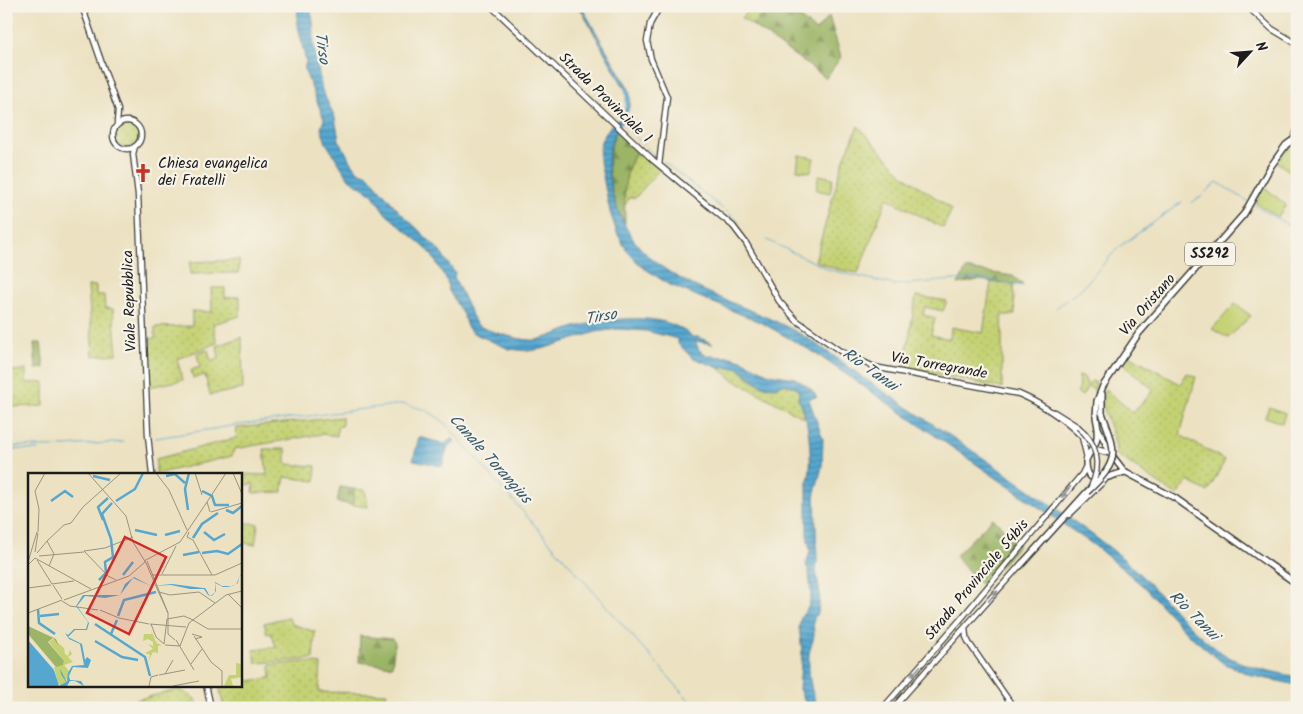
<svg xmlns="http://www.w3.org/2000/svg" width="1303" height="714" viewBox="0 0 1303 714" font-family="Kalam,sans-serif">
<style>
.grass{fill:url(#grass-dots);stroke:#707748}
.forest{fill:url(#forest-firs);stroke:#5c6840}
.green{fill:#c4d273;stroke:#707748}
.water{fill:url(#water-rules);stroke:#386276}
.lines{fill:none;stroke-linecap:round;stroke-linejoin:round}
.stream{stroke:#55a7d0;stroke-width:1}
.canal{stroke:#55a7d0;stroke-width:3}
.secondary-casing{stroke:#3b3a35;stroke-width:7}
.primary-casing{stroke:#3b3a35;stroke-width:8}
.secondary{stroke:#fff;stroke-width:4.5}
.primary{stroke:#fff;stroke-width:5}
.secondary-bridge-casing{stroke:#3b3a35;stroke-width:7;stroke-linecap:butt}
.primary-bridge-casing{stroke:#3b3a35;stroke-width:8;stroke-linecap:butt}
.secondary-bridge{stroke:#fff;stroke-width:4.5}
.primary-bridge{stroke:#fff;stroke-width:5}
.oneway{fill:#999}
.labels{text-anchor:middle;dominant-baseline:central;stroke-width:4.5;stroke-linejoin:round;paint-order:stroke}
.shield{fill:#f7f3e8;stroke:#5e5c59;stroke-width:1}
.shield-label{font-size:14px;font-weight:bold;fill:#1c1c1c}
.street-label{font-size:15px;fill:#1c1c1c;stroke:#f7f3e8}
.poi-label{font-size:15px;fill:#1c1c1c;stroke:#f7f3e8;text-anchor:start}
.water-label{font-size:16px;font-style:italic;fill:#365b6d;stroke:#f7f3e8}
.inset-river{fill:none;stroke:#55a7d0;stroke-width:2.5}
.inset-road{fill:none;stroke:#999380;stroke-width:1}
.view{fill:#d62828;fill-opacity:0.15;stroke:#d62828;stroke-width:2.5}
.inset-edge{fill:none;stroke:#1c1c1c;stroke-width:2.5}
</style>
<defs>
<pattern id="grass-dots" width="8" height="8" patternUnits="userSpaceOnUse" patternTransform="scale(1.25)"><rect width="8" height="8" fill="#c4d273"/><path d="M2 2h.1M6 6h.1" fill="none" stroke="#a8b463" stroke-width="1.8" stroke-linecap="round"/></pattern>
<pattern id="forest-firs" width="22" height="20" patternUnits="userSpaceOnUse" patternTransform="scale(1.25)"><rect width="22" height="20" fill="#9bb465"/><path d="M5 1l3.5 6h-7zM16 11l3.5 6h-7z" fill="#7e9252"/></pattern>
<pattern id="water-rules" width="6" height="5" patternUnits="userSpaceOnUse" patternTransform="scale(1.25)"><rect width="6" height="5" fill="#55a7d0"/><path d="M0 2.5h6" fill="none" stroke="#4687a8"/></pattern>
</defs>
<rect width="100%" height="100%" fill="#f7f3e8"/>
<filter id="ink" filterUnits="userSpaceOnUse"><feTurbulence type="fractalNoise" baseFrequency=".02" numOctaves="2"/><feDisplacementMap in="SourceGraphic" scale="10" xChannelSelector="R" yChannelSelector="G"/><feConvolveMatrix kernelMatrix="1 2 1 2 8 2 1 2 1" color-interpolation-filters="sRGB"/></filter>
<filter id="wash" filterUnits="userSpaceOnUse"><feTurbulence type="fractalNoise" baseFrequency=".0096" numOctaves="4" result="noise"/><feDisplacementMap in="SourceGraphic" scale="20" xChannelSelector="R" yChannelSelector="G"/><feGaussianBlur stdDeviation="1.12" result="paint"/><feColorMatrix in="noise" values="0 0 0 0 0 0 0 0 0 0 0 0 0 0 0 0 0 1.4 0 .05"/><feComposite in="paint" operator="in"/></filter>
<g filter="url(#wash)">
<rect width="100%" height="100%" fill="#ece2c2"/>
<path class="grass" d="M 753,6 L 771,6 L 752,25 L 741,18 Z
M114 135a13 13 0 1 1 26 0a13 13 0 1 1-26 0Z
M 858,126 L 903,175 L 952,209 L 943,228 L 887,198 L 858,273 L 836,269 L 815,261 L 842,164 Z
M 1297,139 L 1297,177 L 1277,162 Z
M 637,151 L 660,169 L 635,198 L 630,197 L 625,205 C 619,187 628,166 637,151 Z
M 239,260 L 239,273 L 190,274 L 190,262 Z
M 991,282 L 1013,284 L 1015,315 L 1002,315 L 1002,388 L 904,367 L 916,296 L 947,301 L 943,311 L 925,307 L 923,315 L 935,318 L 931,335 L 950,339 L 951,327 L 983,333 Z
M 88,286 L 96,286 L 96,295 L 104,295 L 105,308 L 113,309 L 117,354 L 93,356 Z
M 211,288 L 225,288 L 225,298 L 240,296 L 240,316 L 213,324 L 217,343 L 177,359 L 183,380 L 149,387 L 149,339 L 155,338 L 155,327 L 192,326 L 192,311 L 212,312 Z
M 242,337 L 243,389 L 210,395 L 205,375 L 193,378 L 191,370 L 200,367 L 197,354 L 208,350 L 211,361 L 219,359 L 217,346 Z
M 1129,355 L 1180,384 L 1187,373 L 1196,377 L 1180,435 L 1225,460 L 1208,492 L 1188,481 L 1177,496 L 1116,454 C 1117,429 1096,412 1105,389 L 1133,413 L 1154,390 L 1124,365 Z
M 719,368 L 738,368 L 753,381 L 767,385 L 775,387 L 783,384 L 796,387 L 799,392 L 804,418 L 732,379 Z
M 26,370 L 26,383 L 44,382 L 44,406 L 6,407 L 6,371 Z
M 342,417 L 342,426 L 337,427 L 337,436 L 322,434 L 234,449 L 232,456 L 156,474 L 156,459 L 236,438 L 237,428 Z
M 264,449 L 286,449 L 286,464 L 316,466 L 315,481 L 285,477 L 282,492 L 253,493 L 254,484 L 240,485 L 240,474 L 267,475 Z
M 354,489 L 365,490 L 368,507 L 353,505 Z
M 240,522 L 258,524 L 255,545 L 240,542 Z
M 288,617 L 292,624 L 315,632 L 313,659 L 256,663 L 254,650 L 276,647 L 271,633 L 267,634 L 264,623 Z
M 304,662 L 321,664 L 319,692 L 387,693 L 382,708 L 224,708 L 219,685 L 240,685 L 240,682 L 271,678 L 270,665 Z
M 177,690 C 188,693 196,696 199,708 L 121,708 L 139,699 Z"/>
<path class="forest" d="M 771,6 L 786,6 L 816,31 L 829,16 L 841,57 L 826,78 L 752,25 Z
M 617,130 L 637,151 C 621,176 625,196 625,224 C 609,198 602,158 617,130 Z
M 966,269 L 1013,276 L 1023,285 L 979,280 L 958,284 Z
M 34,343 L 41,343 L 44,368 L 36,369 Z
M 340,487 L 354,489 L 353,505 L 337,502 Z
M 993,518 L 1019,545 L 982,586 L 955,556 Z
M 360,636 L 392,639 L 395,642 L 392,666 L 359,662 Z"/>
<path class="green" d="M 799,155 L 814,158 L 811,172 L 797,170 Z
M 819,175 L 833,178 L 830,193 L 816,190 Z
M 1263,186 L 1286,205 L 1278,217 L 1256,203 Z
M 1235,304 L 1251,316 L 1228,338 L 1212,329 Z
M 1079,376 L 1084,377 L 1087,385 L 1092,381 L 1096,383 L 1094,390 L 1088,386 L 1082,396 L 1078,393 Z
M 1269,407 L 1285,413 L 1282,423 L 1265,417 Z"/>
<path class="water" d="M 298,6 L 309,6 C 313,17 315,31 313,42 L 322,90 L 335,118 L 339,140 L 350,160 L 358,171 L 368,175 L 398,210 L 438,249 L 455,273 L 454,277 L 476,324 C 486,331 522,341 535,340 C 548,338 562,331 575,327 C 610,319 663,309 692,337 L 699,337 L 713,344 L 695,341 L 699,350 L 707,356 L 731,357 L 744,361 L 769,374 L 795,378 L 810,388 L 817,397 L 810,398 L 809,400 L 823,439 L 822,467 L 815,493 L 817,563 L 815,565 L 820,594 L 818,613 L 815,616 C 812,623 814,628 814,635 C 813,642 810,648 809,654 C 808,671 810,693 819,708 L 808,708 L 799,689 L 802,651 L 799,627 L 801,617 L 808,608 L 811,596 L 809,572 L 806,565 L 810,551 L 807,535 L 807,482 C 814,471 809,410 798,400 L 799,392 L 796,387 L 783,384 L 775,387 L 762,386 L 738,368 L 719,368 L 691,357 L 677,342 L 678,339 L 646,331 L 618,329 L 596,332 L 542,349 L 528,351 L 509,349 L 473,333 L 467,327 L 463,315 L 448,289 L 447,281 L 430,252 L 386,214 L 372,194 L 349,179 L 326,143 L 321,128 L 324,119 L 304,69 L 306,62 L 297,21 Z
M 579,6 L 581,6 L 629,89 C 634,111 621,120 613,138 C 600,169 615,212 633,239 C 669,290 759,306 812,341 C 832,354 851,369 871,383 C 952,437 1033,490 1110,548 C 1151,579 1179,622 1219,651 C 1241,667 1271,671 1297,677 L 1297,685 L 1253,676 L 1223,663 L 1188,634 L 1143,586 L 1095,546 L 815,353 L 762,323 L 668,284 L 641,266 L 627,251 L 617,233 L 610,212 L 599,156 L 601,141 L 611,125 L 622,117 L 626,112 L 627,93 Z
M 419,437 L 445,444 L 452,438 L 455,441 L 448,446 L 442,466 L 413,460 Z"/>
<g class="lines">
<path class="stream" d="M 621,122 L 654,155
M 664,162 L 723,209
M 1206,192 L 1217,182 L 1247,201
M 1191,203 L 1203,195
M 1254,205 L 1297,230
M 726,211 L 740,223
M 767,240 L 830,270 L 895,285 L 977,278 L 1023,286
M 1119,247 L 1182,202
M 1056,308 L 1081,289 L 1118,248
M 156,438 L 238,425 L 403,404 L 426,410 L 443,421 L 696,708
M 6,446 L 48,447 L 124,442
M 6,449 L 38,450"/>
<path class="canal" d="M 624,115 L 627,104 L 627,90"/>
</g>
</g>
<g filter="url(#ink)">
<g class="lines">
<g class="secondary-casing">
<path id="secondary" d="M 82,6 L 118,110 L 117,124
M 491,6 L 653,160 L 733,226 L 746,243 L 779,301 L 796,320 L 840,351 L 874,367 L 1019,394 C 1047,406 1073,426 1094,449
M 1247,6 L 1272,29 L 1297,44
M113 135a14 14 0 1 1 28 0a14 14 0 1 1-28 0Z
M 1294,138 L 1297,130
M 135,146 L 133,154 L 138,194 L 148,435 L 152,474
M 659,165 L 667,97 L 651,59 L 647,41 L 650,24 L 660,6
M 1054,412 L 1078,427
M 1082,437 L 1087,458
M 1069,515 L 1105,480
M 965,628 L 966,637 L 969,643 L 1014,708
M 206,685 L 211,708
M 883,708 L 960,620 L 1082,474 L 1086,466
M 893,708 L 1022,563"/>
</g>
<g class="primary-casing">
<path id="primary" d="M 1102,394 L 1102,413
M 1097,431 C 1099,443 1090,450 1086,460 C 1085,492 1111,474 1126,472
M 1094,449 L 1110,453 L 1124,471 L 1175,498 L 1297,584
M 1111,454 L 1098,428 L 1096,417 L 1097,401 L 1103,386 L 1139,333 L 1244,214 L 1271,166 L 1286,145 L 1297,137
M 1020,566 L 1087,492"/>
</g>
<use href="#secondary" class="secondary"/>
<use href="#primary" class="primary"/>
<g class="secondary-bridge-casing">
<path id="secondary-bridge" d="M 1078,427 C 1097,442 1102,465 1091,487"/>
</g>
<g class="primary-bridge-casing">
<path id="primary-bridge" d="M 1087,492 C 1120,461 1117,453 1102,413"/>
</g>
<use href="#secondary-bridge" class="secondary-bridge"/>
<use href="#primary-bridge" class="primary-bridge"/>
</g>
<defs><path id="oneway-solid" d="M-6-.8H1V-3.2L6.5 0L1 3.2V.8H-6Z" transform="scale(1.25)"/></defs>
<g class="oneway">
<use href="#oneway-solid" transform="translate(1066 492) rotate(129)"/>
<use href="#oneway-solid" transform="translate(993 596) rotate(-48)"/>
<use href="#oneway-solid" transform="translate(916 671) rotate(132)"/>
</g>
</g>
<defs>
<g id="church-bare" transform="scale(1.5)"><path d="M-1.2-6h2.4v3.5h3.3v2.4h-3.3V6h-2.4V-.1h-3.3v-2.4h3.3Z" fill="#c8321e" stroke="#f7f3e8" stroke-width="2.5" paint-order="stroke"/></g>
</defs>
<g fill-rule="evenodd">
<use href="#church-bare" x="143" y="173"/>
</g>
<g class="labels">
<rect class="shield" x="1185" y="242.5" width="50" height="23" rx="4"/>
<g class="shield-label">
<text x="1210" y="254">SS292</text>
</g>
<g class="street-label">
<text transform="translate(605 98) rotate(44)">Strada Provinciale 1</text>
<text transform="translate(130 301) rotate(-92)">Viale Repubblica</text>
<text transform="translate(1148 305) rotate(-49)">Via Oristano</text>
<text transform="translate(939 366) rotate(10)">Via Torregrande</text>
<text transform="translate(977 580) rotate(-50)">Strada Provinciale 54bis</text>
</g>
<g class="poi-label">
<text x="158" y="164">Chiesa evangelica<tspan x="158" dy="17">dei Fratelli</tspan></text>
</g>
<g class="water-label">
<text transform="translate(322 48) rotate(82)">Tirso</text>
<text transform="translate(601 317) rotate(-10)">Tirso</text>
<text transform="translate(870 370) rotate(35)">Rio Tanui</text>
<text transform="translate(490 459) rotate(48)">Canale Torangius</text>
<text transform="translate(1194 616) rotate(45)">Rio Tanui</text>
</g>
</g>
<g transform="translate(28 473)">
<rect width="214" height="214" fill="#ece2c2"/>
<path d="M 123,157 L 128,169 L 130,168 L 128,170 L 134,172 L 130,173 L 130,180 L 125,179 L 120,189 L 122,182 L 117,180 L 125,176 L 120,171 L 125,173 L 125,169 L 120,166 L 115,168 L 116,161 L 124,161 ZM 25,166 L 36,175 L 37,181 L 40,183 L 42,177 L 44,181 L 40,184 L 45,189 L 36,192 L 41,198 L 41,208 L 35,204 L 38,209 L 36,213 L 30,211 L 26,194 L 35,192 L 36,188 L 21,169 ZM 208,190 L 214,191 L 214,204 L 203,206 L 205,213 L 196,213 L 201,202 L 208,202 Z" fill="#c4d273"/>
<path d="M 0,153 L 28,166 L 31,173 L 25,165 L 20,169 L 36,188 L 35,192 L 28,194 L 0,161 Z" fill="#9bb465"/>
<path d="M 214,101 L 214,102 L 211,104 L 210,110 L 204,113 L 199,114 L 195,114 L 187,110 L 188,118 L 184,123 L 182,123 L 180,122 L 176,116 L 162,116 L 143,112 L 123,113 L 105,105 L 92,122 L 77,125 L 57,123 L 49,133 L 61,150 L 59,157 L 47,157 L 40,164 L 54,171 L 57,187 L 59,184 L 63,187 L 60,195 L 45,194 L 41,203 L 42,207 L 53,208 L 56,213 L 47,208 L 42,208 L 39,213 L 0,213 L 0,167 L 26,197 L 31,213 L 38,209 L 33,201 L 32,196 L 39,209 L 40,200 L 44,193 L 56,192 L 52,171 L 41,166 L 37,160 L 40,162 L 46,156 L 58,156 L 60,149 L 48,133 L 55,122 L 92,122 L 97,111 L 106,104 L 123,113 L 144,111 L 175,115 L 177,115 L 179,118 L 181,122 L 183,123 L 187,119 L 187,109 L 194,113 L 205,113 L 209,110 L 211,104 Z" fill="#55a7d0"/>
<path class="inset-river" d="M 65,3 L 82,7M 138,3 L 147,1 L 157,10M 174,18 L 184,23 L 187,32 L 201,32M 23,28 L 37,18 L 45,24M 88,28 L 107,16 L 115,0M 160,37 L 157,16 L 161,0M 198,37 L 205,40 L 214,33M 75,47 L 70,34 L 80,25M 107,57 L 129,62M 176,59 L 186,67 L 197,61M 137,62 L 152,58M 165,65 L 174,51 L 190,40M 174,80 L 189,78 L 200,81 L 214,71M 155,82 L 171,79M 95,102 L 105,89M 71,107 L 78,100 L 77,89 L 85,84 L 83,66 L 74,41 L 84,30M 10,136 L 11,150 L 27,161M 12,143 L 31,141M 90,143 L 96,127 L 128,119M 67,151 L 117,184 L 122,203M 83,161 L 89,147M 67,168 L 94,184 L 110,187"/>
<path class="inset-road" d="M 60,0 L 98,43 L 105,69 L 118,90M 128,0 L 141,17 L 159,57M 167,0 L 174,22M 205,0 L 214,21M 182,39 L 179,29 L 198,0M 183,39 L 214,30M 10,59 L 11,36 L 7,18 L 17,0M 161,59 L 159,64 L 165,67 L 184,102M 19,68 L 36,52 L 43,50 L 55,34 L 93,0M 19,68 L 26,81 L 21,93M 56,78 L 77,75 L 105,64M 56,78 L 80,103 L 88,107M 7,79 L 10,60M 9,80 L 19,68M 11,83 L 56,79M 9,87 L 24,111M 116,88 L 152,69 L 179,29M 0,89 L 9,59M 118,90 L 130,118 L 140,140 L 119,88M 0,92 L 7,85 L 63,116M 134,101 L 148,73M 124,102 L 187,102 L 214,90M 24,111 L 46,108M 25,112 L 34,126M 0,115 L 23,112M 131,119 L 142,122 L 171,119 L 187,130M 200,121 L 214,135M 36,127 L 101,103 L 117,89M 34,128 L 42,133 L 70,137M 72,137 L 91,145 L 121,151M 0,140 L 34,127M 140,140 L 140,161 L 147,167M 165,147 L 180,156M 122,151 L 158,154M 123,151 L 128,164 L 136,171M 180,156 L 214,156M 164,161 L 174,164 L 167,166M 166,163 L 183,189 L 194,198 L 194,213M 148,167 L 166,197M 136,171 L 139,146 L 156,143 L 165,147M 137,172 L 152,173M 152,173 L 161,150 L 198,122 L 214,118M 163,191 L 174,176M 137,201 L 145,187M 131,202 L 157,197M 121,213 L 123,204 L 130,202M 145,213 L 171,208"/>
<path class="view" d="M 97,64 L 138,84 L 101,161 L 59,140 Z"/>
<rect width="214" height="214" class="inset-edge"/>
</g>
<rect width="1303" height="714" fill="none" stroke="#f7f3e8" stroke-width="25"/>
<g transform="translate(1250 52) rotate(64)" stroke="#f7f3e8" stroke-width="4" paint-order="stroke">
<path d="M0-4L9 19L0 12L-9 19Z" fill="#1c1c1c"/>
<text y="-8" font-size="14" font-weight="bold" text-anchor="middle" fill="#1c1c1c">N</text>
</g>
</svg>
